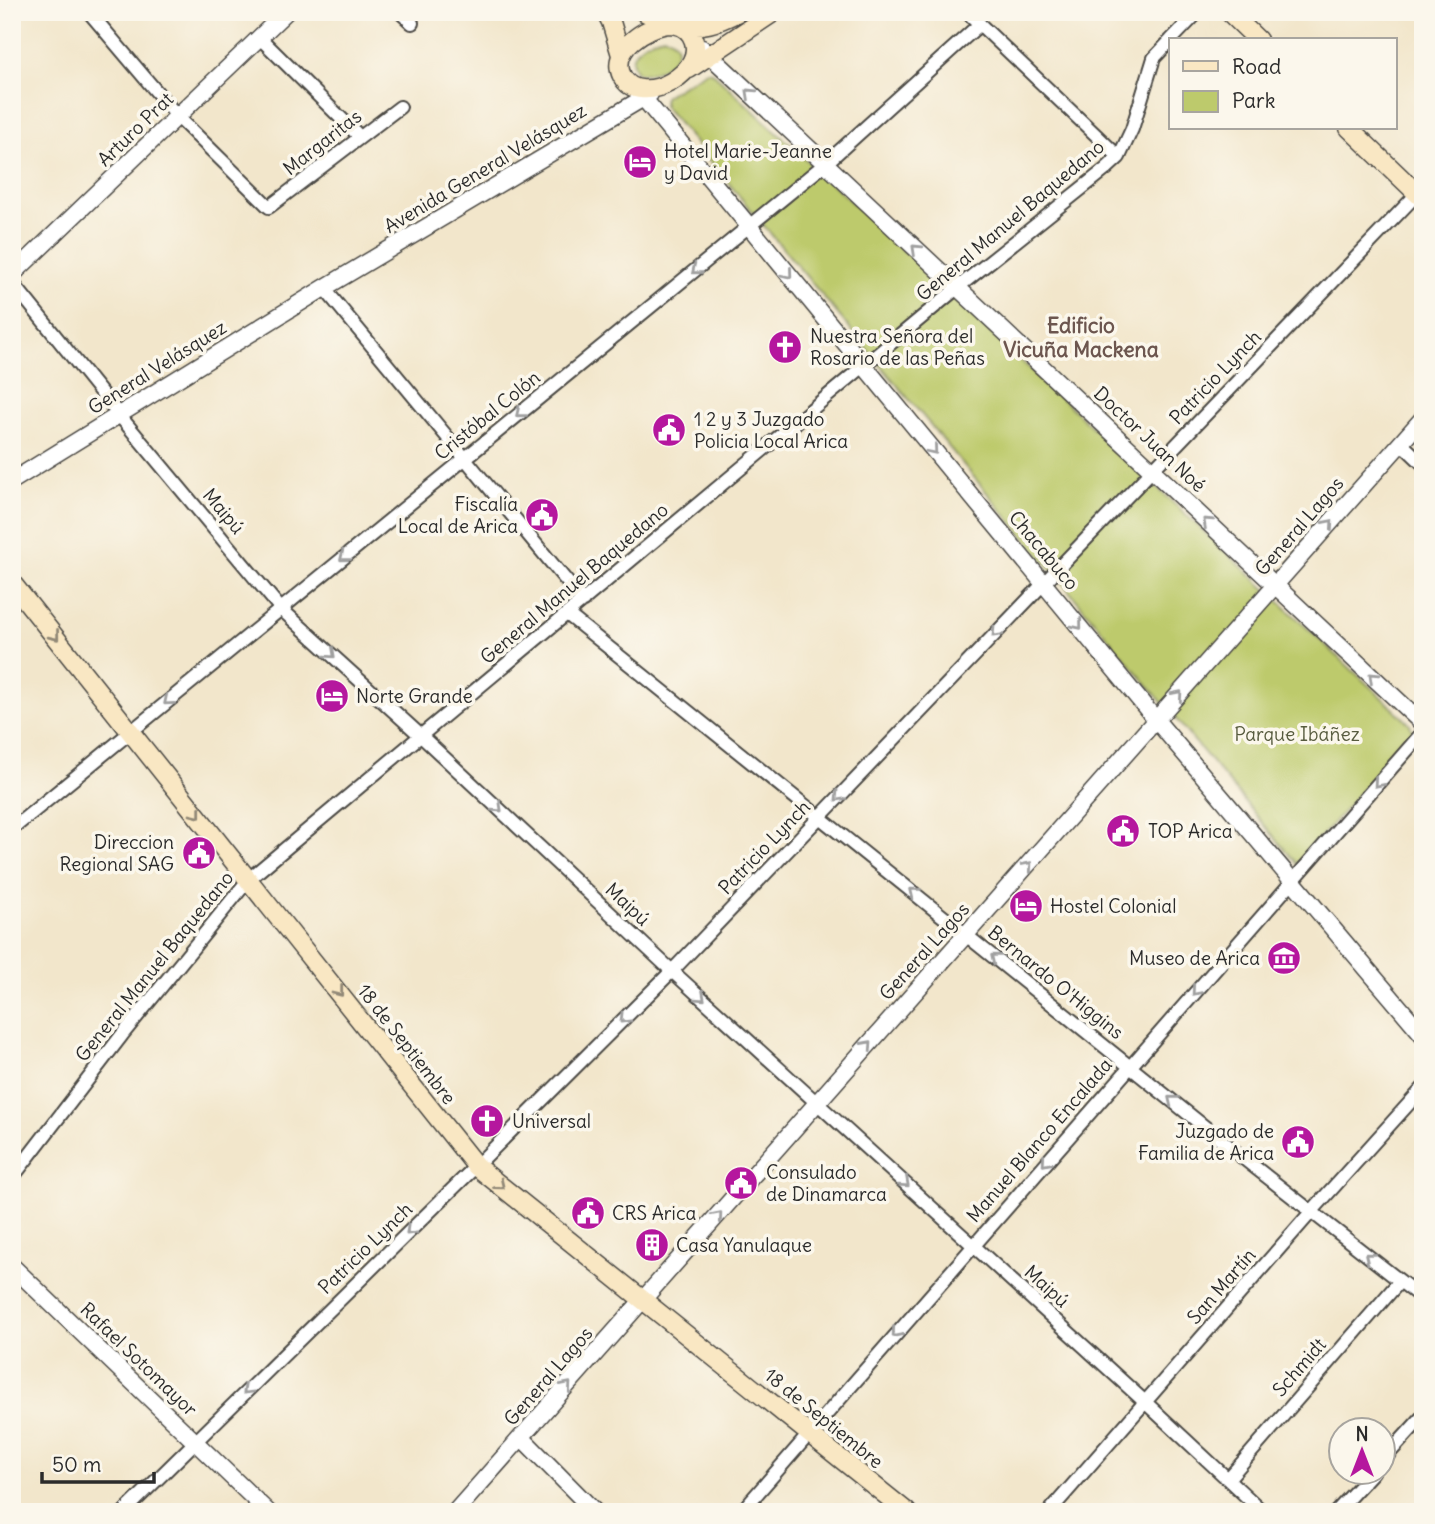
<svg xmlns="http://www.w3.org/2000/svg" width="1435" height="1524" viewBox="0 0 1435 1524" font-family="Delius,sans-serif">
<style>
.green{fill:#bdca6c;stroke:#747a4c;stroke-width:2}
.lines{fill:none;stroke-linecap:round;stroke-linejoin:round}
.minor-casing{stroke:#494743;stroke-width:16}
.tertiary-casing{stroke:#494743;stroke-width:19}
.secondary-casing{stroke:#494743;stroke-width:21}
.minor{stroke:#fff;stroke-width:12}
.tertiary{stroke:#fff;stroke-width:16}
.secondary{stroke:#f9e7c3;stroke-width:18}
.oneway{stroke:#a0a0a0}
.oneway2{stroke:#928977}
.labels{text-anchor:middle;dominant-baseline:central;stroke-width:7;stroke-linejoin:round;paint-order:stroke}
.street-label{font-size:19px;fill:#2b2b2b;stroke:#fbf7ec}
.poi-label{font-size:19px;fill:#2b2b2b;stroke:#fbf7ec;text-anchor:start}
.park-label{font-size:19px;fill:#575b3e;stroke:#fbf7ec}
.neighbourhood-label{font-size:21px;font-weight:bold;fill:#6c564f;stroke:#fbf7ec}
</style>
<rect width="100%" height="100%" fill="#fbf7ec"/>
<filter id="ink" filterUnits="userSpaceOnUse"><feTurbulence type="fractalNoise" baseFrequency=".0143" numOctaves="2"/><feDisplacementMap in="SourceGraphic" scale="14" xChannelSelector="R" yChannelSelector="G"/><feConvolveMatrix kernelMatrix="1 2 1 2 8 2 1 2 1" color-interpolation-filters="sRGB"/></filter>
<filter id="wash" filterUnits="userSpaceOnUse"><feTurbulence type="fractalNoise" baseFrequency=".00686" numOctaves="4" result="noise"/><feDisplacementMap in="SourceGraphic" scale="28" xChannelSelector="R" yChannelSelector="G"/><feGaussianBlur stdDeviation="1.57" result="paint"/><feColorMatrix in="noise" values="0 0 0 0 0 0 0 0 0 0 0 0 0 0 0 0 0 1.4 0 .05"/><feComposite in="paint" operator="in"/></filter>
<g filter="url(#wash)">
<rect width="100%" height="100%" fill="#f2e6cb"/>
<path class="green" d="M 665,36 C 696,47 659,80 637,72 C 622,53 648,38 665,36 Z
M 707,71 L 712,72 L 1410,724 L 1412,731 L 1409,737 L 1297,864 L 664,106 L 663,100 L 665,96 Z"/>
</g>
<g filter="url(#ink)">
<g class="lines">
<g class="minor-casing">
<path id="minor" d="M 89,12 L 178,117 L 269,207 L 400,107
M 400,12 L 412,23
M 967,12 L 1119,157
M 260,38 L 360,137
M 1171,40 L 1198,12
M 12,282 L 119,415 L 280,608 L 420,735 L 672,971 L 1145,1402 L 1263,1512
M 324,288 L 583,601
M 1401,443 L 1423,464
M 567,614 L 1252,1165 L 1423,1299
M 12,829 L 825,164 L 980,24
M 12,1178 L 122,1035 L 249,879 L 957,288 L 1106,169 L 1119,157 L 1132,129 L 1154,58 L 1171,40
M 1382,1461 L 1423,1416
M 1228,1479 L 1400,1281
M 124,1512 L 476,1166 L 672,971 L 1417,194
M 741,1512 L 1423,732
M 1049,1512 L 1312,1211 L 1423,1088
M 1336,1512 L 1373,1472"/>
</g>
<g class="tertiary-casing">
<path id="tertiary" d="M 702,48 L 1423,724
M 636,89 L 1156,720 L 1423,1035
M 12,275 L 286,12
M 12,481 L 324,288 L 650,94
M 12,1266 L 268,1512
M 522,1438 L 595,1512
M 455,1512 L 1423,418"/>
</g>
<g class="secondary-casing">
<path id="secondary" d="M 606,12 L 611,22 L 621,55
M 644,12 L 669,24
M 1229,12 L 1258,40
M 669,24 C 678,24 686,27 691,35 C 713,70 639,111 622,76 C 609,50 646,26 669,24 Z
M 678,25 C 702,28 717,23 738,12
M 689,69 L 774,12
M 1349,128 L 1423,199
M 12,583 L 476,1166 L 907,1512"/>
</g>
<use href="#minor" class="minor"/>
<use href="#tertiary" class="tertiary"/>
<use href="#secondary" class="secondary"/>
</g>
<defs><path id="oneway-chevron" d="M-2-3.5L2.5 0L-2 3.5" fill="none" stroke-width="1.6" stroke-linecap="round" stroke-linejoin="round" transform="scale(1.75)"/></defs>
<g class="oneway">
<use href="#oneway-chevron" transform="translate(750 93) rotate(-137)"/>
<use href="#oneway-chevron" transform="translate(916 249) rotate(-137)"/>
<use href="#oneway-chevron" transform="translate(696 270) rotate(141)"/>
<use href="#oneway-chevron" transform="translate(788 274) rotate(50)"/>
<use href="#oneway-chevron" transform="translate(520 413) rotate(141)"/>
<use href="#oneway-chevron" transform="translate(933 450) rotate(50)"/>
<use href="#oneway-chevron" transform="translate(1207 522) rotate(-137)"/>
<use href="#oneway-chevron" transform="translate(1329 524) rotate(-49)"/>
<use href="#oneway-chevron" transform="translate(344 557) rotate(141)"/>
<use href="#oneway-chevron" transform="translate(1078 625) rotate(51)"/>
<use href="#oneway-chevron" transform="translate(996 633) rotate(134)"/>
<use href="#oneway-chevron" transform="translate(331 654) rotate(42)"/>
<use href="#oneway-chevron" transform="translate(1373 677) rotate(-137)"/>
<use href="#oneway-chevron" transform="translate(1178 695) rotate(-49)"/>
<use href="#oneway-chevron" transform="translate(168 701) rotate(140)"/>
<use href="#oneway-chevron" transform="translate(1378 783) rotate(131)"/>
<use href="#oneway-chevron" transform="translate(839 797) rotate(134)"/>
<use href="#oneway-chevron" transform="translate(498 808) rotate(43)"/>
<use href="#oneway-chevron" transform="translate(1028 866) rotate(-49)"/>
<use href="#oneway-chevron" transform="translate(914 892) rotate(-141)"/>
<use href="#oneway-chevron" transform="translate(995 958) rotate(-141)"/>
<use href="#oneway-chevron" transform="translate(1196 991) rotate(131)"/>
<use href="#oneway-chevron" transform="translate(701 997) rotate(42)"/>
<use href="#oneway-chevron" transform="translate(624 1019) rotate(135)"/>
<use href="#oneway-chevron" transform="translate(868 1045) rotate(-48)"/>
<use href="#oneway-chevron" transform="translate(1172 1100) rotate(-141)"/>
<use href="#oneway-chevron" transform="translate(1046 1162) rotate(131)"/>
<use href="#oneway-chevron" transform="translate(905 1183) rotate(42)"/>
<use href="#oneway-chevron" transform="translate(718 1216) rotate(-49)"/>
<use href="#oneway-chevron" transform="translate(410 1231) rotate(136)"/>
<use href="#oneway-chevron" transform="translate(1369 1257) rotate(-141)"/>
<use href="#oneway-chevron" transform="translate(896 1333) rotate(131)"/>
<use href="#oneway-chevron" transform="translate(567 1386) rotate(-49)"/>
<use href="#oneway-chevron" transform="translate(247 1390) rotate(136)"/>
</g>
<g class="oneway2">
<use href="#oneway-chevron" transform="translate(55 636) rotate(51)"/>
<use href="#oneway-chevron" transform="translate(197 814) rotate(52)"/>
<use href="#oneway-chevron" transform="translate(339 992) rotate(52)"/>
<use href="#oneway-chevron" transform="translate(500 1185) rotate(39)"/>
</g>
</g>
<defs>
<g id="hotel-disc" transform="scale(1.75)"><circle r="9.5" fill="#b5179e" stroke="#fbf7ec"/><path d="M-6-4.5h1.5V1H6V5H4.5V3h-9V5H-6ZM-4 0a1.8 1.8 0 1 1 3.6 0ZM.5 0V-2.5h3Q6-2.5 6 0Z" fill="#fff"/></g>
<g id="church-disc" transform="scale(1.75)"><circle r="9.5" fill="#b5179e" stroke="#fbf7ec"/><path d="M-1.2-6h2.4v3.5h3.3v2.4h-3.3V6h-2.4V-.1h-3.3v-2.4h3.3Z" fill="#fff"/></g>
<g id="civic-disc" transform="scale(1.75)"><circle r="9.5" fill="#b5179e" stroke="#fbf7ec"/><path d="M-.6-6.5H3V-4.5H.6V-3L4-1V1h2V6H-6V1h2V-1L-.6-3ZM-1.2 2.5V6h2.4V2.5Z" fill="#fff"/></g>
<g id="museum-disc" transform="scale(1.75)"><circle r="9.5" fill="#b5179e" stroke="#fbf7ec"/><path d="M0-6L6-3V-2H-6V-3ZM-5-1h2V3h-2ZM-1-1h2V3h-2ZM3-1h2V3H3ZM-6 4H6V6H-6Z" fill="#fff"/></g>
<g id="building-disc" transform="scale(1.75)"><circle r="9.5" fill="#b5179e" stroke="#fbf7ec"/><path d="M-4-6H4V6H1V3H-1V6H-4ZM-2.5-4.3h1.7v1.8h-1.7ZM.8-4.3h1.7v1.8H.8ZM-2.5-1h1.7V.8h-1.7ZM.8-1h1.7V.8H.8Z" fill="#fff"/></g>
</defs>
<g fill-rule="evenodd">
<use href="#hotel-disc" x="640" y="162"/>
<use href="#church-disc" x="785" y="347"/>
<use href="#civic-disc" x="669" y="430"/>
<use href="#civic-disc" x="542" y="515"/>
<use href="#hotel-disc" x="332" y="696"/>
<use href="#civic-disc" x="1123" y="831"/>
<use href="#civic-disc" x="199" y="853"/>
<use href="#hotel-disc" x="1026" y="906"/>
<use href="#museum-disc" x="1284" y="958"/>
<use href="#church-disc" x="487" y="1121"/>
<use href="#civic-disc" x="1298" y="1142"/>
<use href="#civic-disc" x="741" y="1183"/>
<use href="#civic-disc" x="588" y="1213"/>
<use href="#building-disc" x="652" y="1245"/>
</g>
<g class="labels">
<g class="street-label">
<text transform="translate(135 129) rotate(-44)">Arturo Prat</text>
<text transform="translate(322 142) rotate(-38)">Margaritas</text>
<text transform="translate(485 168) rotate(-31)">Avenida General Velásquez</text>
<text transform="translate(1010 220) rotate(-40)">General Manuel Baquedano</text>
<text transform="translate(157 367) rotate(-32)">General Velásquez</text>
<text transform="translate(1215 377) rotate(-46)">Patricio Lynch</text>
<text transform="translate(487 415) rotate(-39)">Cristóbal Colón</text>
<text transform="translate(1150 439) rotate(43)">Doctor Juan Noé</text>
<text transform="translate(224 511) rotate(50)">Maipú</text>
<text transform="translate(1299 526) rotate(-49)">General Lagos</text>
<text transform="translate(1044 550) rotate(50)">Chacabuco</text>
<text transform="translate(574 583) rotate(-40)">General Manuel Baquedano</text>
<text transform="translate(764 847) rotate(-46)">Patricio Lynch</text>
<text transform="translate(628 904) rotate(43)">Maipú</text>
<text transform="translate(924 951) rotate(-48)">General Lagos</text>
<text transform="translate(154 966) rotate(-51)">General Manuel Baquedano</text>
<text transform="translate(1056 982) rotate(39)">Bernardo O'Higgins</text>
<text transform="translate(407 1044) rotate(52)">18 de Septiembre</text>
<text transform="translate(1039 1140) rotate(-49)">Manuel Blanco Encalada</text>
<text transform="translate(365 1248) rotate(-44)">Patricio Lynch</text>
<text transform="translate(1047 1286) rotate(42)">Maipú</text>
<text transform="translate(1221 1286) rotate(-49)">San Martín</text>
<text transform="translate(139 1359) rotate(44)">Rafael Sotomayor</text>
<text transform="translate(1299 1367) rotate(-49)">Schmidt</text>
<text transform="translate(548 1376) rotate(-49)">General Lagos</text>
<text transform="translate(824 1418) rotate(39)">18 de Septiembre</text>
</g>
<g class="poi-label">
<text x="664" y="151">Hotel Marie-Jeanne<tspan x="664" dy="22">y David</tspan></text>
<text x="810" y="336">Nuestra Señora del<tspan x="810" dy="22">Rosario de las Peñas</tspan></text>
<text x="694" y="419">1 2 y 3 Juzgado<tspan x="694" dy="22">Policia Local Arica</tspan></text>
<text x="518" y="504" text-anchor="end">Fiscalía<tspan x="518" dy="22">Local de Arica</tspan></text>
<text x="356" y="696">Norte Grande</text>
<text x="1148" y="831">TOP Arica</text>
<text x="174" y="842" text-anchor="end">Direccion<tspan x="174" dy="22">Regional SAG</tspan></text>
<text x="1050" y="906">Hostel Colonial</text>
<text x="1260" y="958" text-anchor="end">Museo de Arica</text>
<text x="512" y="1121">Universal</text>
<text x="1274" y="1131" text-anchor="end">Juzgado de<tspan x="1274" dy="22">Familia de Arica</tspan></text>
<text x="766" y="1172">Consulado<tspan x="766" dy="22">de Dinamarca</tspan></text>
<text x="612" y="1213">CRS Arica</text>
<text x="676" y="1245">Casa Yanulaque</text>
</g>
<g class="park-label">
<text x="1297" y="734">Parque Ibáñez</text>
</g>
<g class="neighbourhood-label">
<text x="1081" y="325">Edificio<tspan x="1081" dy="24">Vicuña Mackena</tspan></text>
</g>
</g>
<rect width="1435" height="1524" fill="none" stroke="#fbf7ec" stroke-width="42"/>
<rect x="1169" y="38" width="228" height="91" fill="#fbf7ec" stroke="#a8a59f" stroke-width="2"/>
<rect x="1183" y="61" width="35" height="10" fill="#f9e7c3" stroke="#a8a59f" stroke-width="2"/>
<text x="1232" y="74" font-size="21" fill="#2b2b2b">Road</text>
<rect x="1183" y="91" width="35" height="21" fill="#bdca6c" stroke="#a8a59f" stroke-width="2"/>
<text x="1232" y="108" font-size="21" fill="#2b2b2b">Park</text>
<g transform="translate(1362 1451)"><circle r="33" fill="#fbf7ec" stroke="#a8a59f" stroke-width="2"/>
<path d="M0-5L12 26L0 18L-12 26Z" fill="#b5179e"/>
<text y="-10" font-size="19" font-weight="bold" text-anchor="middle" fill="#2b2b2b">N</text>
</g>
<path d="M42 1472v10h112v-10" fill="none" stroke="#2b2b2b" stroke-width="3.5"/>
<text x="52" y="1472" font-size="21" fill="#2b2b2b" stroke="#fbf7ec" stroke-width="5" paint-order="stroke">50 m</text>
</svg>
